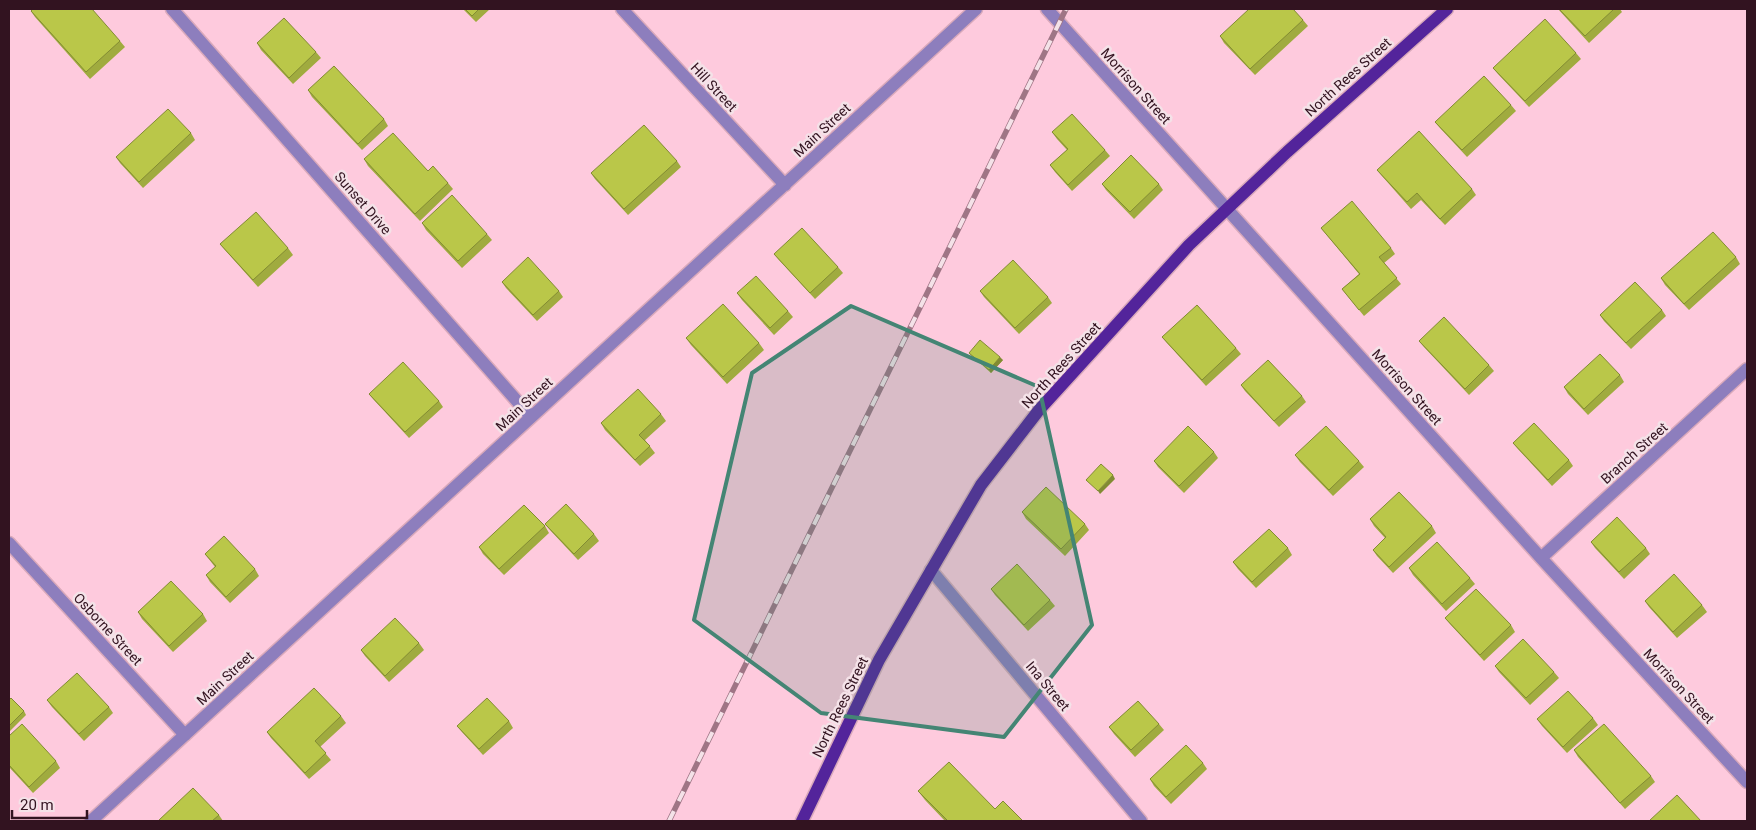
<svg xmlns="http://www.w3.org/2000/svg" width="1756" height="830" viewBox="0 0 1756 830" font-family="Roboto,sans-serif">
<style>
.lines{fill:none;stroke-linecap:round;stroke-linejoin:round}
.minor-casing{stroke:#d9a9bb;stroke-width:15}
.primary-casing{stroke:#d9a9bb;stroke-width:15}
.minor{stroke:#8d7ebd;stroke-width:12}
.primary{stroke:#53249b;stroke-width:12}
.rail-casing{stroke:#9f7585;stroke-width:5.5}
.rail{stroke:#f4e2e8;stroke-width:4;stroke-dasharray:11;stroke-linecap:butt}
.wall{fill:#a0ab3f}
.shaded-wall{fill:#828b33}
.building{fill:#bac749;stroke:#828b33}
.marked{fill:#448574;fill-opacity:0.2;stroke:#448574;stroke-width:4;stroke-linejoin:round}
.labels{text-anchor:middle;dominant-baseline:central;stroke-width:5;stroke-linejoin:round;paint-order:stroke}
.street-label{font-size:14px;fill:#321320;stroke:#f4e2e8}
</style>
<rect width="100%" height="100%" fill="#fecadd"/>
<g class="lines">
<g class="minor-casing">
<path id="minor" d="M 172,9 L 531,417
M 622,9 L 785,185
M 1047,9 L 1541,558 L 1747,782
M 9,543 L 185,735
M 1541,558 L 1747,369
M 931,570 L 1141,821
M 91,821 L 976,9"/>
</g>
<g class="primary-casing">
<path id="primary" d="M 802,821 L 879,660 L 943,550 L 981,485 L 1039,410 L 1189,245 L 1287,152 L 1447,9"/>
</g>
<use href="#minor" class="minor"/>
<use href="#primary" class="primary"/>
<g class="rail-casing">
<path id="rail" d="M 669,821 L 1066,9"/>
</g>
<use href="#rail" class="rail"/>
</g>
<path class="wall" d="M 463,9 L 490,9 L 476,22 Z
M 1558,9 L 1620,9 L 1622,12 L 1589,43 Z
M 31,11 L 120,41 L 125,47 L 90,79 L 35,17 Z
M 1303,20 L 1308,26 L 1255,75 L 1224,43 L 1220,36 Z
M 257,43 L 316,52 L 321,58 L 293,84 L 261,50 Z
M 1576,53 L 1581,59 L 1529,107 L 1498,74 L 1493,68 Z
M 308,90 L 384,119 L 388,126 L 362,150 L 312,97 Z
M 1511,105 L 1516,111 L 1467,157 L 1440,128 L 1435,122 Z
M 1052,132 L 1105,150 L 1110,156 L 1072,191 L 1055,172 L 1050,165 L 1067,150 L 1057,139 Z
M 191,133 L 195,140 L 143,188 L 120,163 L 116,157 Z
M 364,159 L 428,171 L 448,183 L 453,189 L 420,221 L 368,166 Z
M 677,161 L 681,167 L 628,215 L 595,179 L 591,173 Z
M 1377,170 L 1472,189 L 1476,195 L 1445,225 L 1421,200 L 1411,209 L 1382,176 Z
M 1102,184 L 1159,184 L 1163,190 L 1134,219 L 1106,190 Z
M 422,223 L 487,234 L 492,240 L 462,268 L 426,230 Z
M 1321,228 L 1391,248 L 1395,254 L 1384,263 L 1401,284 L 1364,316 L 1342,289 L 1359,274 Z
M 220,244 L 288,248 L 293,255 L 258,287 L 225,250 Z
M 774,254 L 838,267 L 843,273 L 815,299 L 779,260 Z
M 1736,257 L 1740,264 L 1689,310 L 1665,285 L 1661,278 Z
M 502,282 L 559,291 L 563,297 L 537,321 L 506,288 Z
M 980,291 L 1048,297 L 1052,303 L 1019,334 L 984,297 Z
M 737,293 L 788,311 L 793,317 L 774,335 L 742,300 Z
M 1662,310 L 1666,316 L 1631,349 L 1604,321 L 1600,315 Z
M 1162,337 L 1236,348 L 1241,354 L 1206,386 L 1167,343 Z
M 686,338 L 759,343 L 764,350 L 727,384 L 691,345 Z
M 1419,341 L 1489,365 L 1494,371 L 1469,395 L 1424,347 Z
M 969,353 L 1003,360 L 991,373 L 972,356 Z
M 1620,375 L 1624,382 L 1588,415 L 1568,394 L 1564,387 Z
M 1241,385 L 1302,396 L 1306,402 L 1279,427 L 1245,391 Z
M 369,394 L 439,401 L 443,407 L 409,438 L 374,400 Z
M 661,414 L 666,421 L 645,440 L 655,453 L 640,466 L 605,430 L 601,423 Z
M 1513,443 L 1569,460 L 1573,466 L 1552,486 L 1518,449 Z
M 1214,452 L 1218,458 L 1184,493 L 1158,467 L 1154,461 Z
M 1295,455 L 1359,461 L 1364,467 L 1333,496 L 1300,462 Z
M 1022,512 L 1085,524 L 1089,530 L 1065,556 L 1026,519 Z
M 1370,519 L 1432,526 L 1436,533 L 1393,573 L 1377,556 L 1373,550 L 1385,538 L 1374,526 Z
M 545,524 L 594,534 L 599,541 L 578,560 L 550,530 Z
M 545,526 L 549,533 L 504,575 L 483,554 L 479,547 Z
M 1591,542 L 1646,548 L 1650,554 L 1624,579 L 1595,548 Z
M 1288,548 L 1292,555 L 1256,588 L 1238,569 L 1233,562 Z
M 205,554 L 255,569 L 259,576 L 230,603 L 210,582 L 206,575 L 215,567 Z
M 1409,568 L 1470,578 L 1475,584 L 1446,611 L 1413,575 Z
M 991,589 L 1050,600 L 1055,606 L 1028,631 L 995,595 Z
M 1645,601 L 1702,605 L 1707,612 L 1677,638 L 1649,607 Z
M 138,612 L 203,614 L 207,621 L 173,652 L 142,619 Z
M 1445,618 L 1511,625 L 1515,632 L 1484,661 L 1450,624 Z
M 419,643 L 424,650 L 389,682 L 365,656 L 361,650 Z
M 1495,666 L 1554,672 L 1559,678 L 1530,705 L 1499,672 Z
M 9,700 L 24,711 L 26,715 L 10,731 L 9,730 Z
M 47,700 L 109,707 L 113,713 L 84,741 L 52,707 Z
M 341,716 L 346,723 L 320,747 L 331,760 L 309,779 L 271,738 L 267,732 Z
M 1593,718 L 1598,725 L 1567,753 L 1542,726 L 1537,719 Z
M 509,721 L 513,728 L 483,755 L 462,732 L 457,726 Z
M 1159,724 L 1164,730 L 1135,757 L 1114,734 L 1109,727 Z
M 9,736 L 56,761 L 60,768 L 33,793 L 9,767 Z
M 1574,750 L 1651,776 L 1655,782 L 1625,809 L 1578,757 Z
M 1203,763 L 1207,769 L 1171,804 L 1154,786 L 1150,779 Z
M 918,791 L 995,809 L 1023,821 L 945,821 L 925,800 Z
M 219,815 L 223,821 L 158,821 Z"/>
<path class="shaded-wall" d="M 1000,357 L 1003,360 L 991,373 L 989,370 Z
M 1113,475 L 1115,479 L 1100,494 L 1098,491 Z"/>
<path class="building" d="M 33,9 L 92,9 L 120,41 L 86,72 L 31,11 Z
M 465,9 L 479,9 L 472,16 Z
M 1249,9 L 1293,9 L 1303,20 L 1250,69 L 1220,36 Z
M 1559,9 L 1614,9 L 1585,36 Z
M 284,18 L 316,52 L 289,78 L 257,43 Z
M 1545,19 L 1576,53 L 1525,101 L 1493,68 Z
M 334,66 L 384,119 L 358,144 L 308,90 Z
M 1484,76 L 1511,105 L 1462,150 L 1435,122 Z
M 168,109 L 191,133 L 139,182 L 116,157 Z
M 1072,114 L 1105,150 L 1068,185 L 1050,165 L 1068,149 L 1052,132 Z
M 644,125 L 677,161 L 624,209 L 591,173 Z
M 1419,131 L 1472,189 L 1440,219 L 1417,193 L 1407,202 L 1377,170 Z
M 393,133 L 428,171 L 433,166 L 448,183 L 415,214 L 364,159 Z
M 1131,155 L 1159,184 L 1130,212 L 1102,184 Z
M 452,195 L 487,234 L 458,261 L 422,223 Z
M 1352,201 L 1391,248 L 1379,257 L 1397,278 L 1359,310 L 1342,289 L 1360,274 L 1321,228 Z
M 256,212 L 288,248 L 253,280 L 220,244 Z
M 802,228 L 838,267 L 810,293 L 774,254 Z
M 1713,232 L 1736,257 L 1684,304 L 1661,278 Z
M 528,257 L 559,291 L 533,315 L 502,282 Z
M 1013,260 L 1048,297 L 1015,328 L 980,291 Z
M 756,276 L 788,311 L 770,328 L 737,293 Z
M 1635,282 L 1662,310 L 1626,343 L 1600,315 Z
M 723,304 L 759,343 L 723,377 L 686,338 Z
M 1197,305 L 1236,348 L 1202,380 L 1162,337 Z
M 1444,317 L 1489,365 L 1465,389 L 1419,341 Z
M 980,340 L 1000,357 L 989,370 L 969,353 Z
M 1600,354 L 1620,375 L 1584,409 L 1564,387 Z
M 1268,360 L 1302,396 L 1274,421 L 1241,385 Z
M 403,362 L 439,401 L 405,432 L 369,394 Z
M 638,389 L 661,414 L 639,435 L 650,446 L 635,460 L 601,423 Z
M 1534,423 L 1569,460 L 1548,480 L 1513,443 Z
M 1188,426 L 1214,452 L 1179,486 L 1154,461 Z
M 1326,426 L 1359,461 L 1329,490 L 1295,455 Z
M 1101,464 L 1113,475 L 1098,491 L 1086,480 Z
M 1046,487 L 1085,524 L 1061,549 L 1022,512 Z
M 1399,492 L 1432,526 L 1389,567 L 1373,550 L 1386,537 L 1370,519 Z
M 566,504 L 594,534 L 574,554 L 545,524 Z
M 524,505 L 545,526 L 499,569 L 479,547 Z
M 1617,517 L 1646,548 L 1619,572 L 1591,542 Z
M 1269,529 L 1288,548 L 1252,582 L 1233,562 Z
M 224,536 L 255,569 L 226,597 L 206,575 L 216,566 L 205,554 Z
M 1437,542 L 1470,578 L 1442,604 L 1409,568 Z
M 1017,564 L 1050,600 L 1024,625 L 991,589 Z
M 1674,574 L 1702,605 L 1673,632 L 1645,601 Z
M 171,581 L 203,614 L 169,646 L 138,612 Z
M 1476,589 L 1511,625 L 1480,655 L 1445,618 Z
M 395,618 L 419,643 L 385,676 L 361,650 Z
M 1523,639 L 1554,672 L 1526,698 L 1495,666 Z
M 77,673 L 109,707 L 79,734 L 47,700 Z
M 314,688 L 341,716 L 315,741 L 326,753 L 305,773 L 267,732 Z
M 1568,691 L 1593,718 L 1563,747 L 1537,719 Z
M 11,698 L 24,711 L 9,726 L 9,700 Z
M 487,698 L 509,721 L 479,749 L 457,726 Z
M 1138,701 L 1159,724 L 1131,750 L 1109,727 Z
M 22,724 L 56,761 L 29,787 L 9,765 L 9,736 Z
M 1604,724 L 1651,776 L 1620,803 L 1574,750 Z
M 1186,745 L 1203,763 L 1166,797 L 1150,779 Z
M 949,762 L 995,809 L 1003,801 L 1023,821 L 948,821 L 918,791 Z
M 193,788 L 219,815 L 212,821 L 158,821 Z
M 1677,795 L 1701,821 L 1649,821 Z"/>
<path class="marked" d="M 851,306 L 1039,387 L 1092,625 L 1004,737 L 821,713 L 694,620 L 752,373 Z"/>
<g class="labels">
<g class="street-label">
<text transform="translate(1348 77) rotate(-42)">North Rees Street</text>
<text transform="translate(1136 86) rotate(48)">Morrison Street</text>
<text transform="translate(714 87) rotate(47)">Hill Street</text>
<text transform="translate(822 130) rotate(-43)">Main Street</text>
<text transform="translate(363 203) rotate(49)">Sunset Drive</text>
<text transform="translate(1061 365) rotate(-48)">North Rees Street</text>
<text transform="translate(1407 387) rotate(48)">Morrison Street</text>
<text transform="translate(524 404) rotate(-43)">Main Street</text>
<text transform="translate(1634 453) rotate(-42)">Branch Street</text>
<text transform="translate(108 629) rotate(47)">Osborne Street</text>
<text transform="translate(225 678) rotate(-43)">Main Street</text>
<text transform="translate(1048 686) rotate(50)">Ina Street</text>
<text transform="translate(1679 686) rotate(47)">Morrison Street</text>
<text transform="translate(840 707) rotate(-64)">North Rees Street</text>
</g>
</g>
<rect width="1756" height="830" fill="none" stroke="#321320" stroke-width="20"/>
<path d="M12 810v8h75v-8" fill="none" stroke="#321320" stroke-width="2.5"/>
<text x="20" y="810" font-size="15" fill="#321320" stroke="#f4e2e8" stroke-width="4" paint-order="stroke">20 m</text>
</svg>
